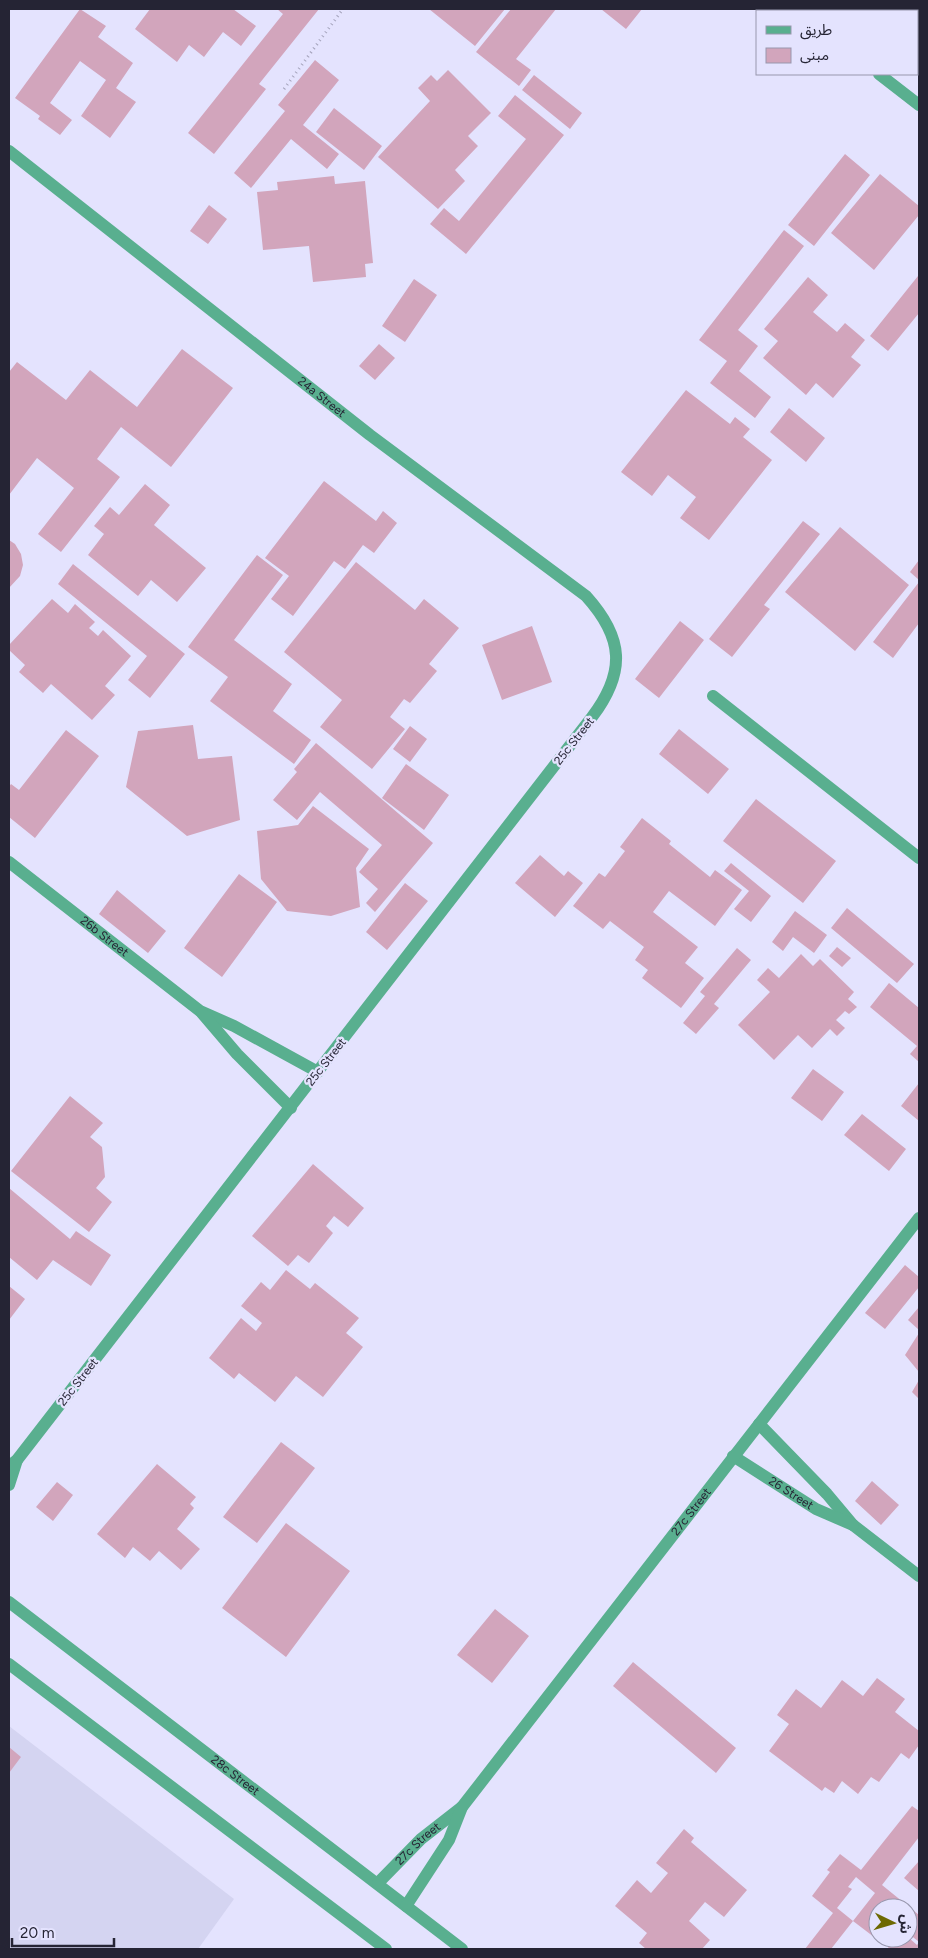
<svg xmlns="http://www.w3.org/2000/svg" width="928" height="1958" viewBox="0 0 928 1958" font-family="Figtree,'Noto Sans Arabic',sans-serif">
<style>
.built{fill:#d4d4f1}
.building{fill:#d2a5bc}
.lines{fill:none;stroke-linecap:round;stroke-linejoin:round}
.path{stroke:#a4a3bb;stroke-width:3;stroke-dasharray:1 4;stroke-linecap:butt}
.minor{stroke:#59af8f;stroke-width:12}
.labels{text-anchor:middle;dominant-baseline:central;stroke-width:4.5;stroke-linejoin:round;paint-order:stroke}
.street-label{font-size:12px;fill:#252434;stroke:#e4e3fe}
</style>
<rect width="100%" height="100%" fill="#e4e3fe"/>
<path class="built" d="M 9,1726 L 234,1899 L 198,1949 L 9,1949 Z"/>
<path class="building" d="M 80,9 L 106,26 L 98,37 L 133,63 L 116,88 L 136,102 L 110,138 L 81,116 L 106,80 L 80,61 L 50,103 L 72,120 L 60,135 L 38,119 L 40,116 L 15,98 Z
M 150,9 L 233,9 L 256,26 L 241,46 L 223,32 L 204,57 L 189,45 L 177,62 L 135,29 Z
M 277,9 L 319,9 L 259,84 L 266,89 L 214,154 L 188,133 L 283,14 Z
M 429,9 L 505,9 L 475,46 Z
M 511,9 L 556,9 L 516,59 L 531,70 L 519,86 L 476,52 Z
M 601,9 L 642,9 L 626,29 Z
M 315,60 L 339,80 L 303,125 L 339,154 L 327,169 L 291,139 L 251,188 L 234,173 L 285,111 L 278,105 Z
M 448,70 L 491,113 L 468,136 L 478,146 L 455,170 L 465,181 L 438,209 L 378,157 L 430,101 L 418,88 L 431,75 L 437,81 Z
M 534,75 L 582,113 L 570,129 L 522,90 Z
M 515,95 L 564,135 L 466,254 L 430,224 L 444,208 L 459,221 L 526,139 L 498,116 Z
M 334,108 L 382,146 L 364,170 L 316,132 Z
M 845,154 L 870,175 L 814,246 L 788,225 Z
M 880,174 L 919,206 L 919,215 L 874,270 L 831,233 Z
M 334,176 L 335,184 L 365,181 L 373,263 L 365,264 L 366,277 L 313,282 L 309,246 L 263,250 L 257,192 L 278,190 L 277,182 Z
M 209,205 L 227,219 L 208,244 L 190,231 Z
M 784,230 L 804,246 L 738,330 L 758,346 L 739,371 L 771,397 L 755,418 L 710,383 L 727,361 L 699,340 Z
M 918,276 L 919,313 L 888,351 L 870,336 Z
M 808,277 L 828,295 L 813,312 L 837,332 L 845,323 L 865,340 L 851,357 L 861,365 L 833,398 L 816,383 L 806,395 L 763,358 L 778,341 L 764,329 Z
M 414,279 L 437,295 L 405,342 L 382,326 Z
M 379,344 L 395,358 L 375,380 L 359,366 Z
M 182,349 L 233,388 L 171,467 L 121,427 L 97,459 L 120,477 L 61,552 L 38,534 L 74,488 L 37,458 L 9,495 L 9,372 L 17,362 L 66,400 L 90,370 L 137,407 Z
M 686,390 L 730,424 L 735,417 L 750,429 L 743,437 L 772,460 L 709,540 L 680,518 L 696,497 L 668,475 L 652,496 L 621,472 Z
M 789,408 L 825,438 L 806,462 L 770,432 Z
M 324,481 L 376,521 L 383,511 L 397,523 L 374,553 L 363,545 L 345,569 L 334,561 L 293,616 L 271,599 L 289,576 L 265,558 Z
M 145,484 L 170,505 L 154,525 L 206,568 L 177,602 L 151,580 L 138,596 L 88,555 L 104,534 L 94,526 L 110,507 L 119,515 Z
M 803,521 L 820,534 L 764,605 L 770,609 L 732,657 L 709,639 Z
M 840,527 L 909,585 L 855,651 L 785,592 Z
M 9,540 L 15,544 L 21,554 L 23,565 L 20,576 L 9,588 Z
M 257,555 L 283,575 L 234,640 L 292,684 L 273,711 L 311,740 L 294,764 L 210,701 L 228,677 L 188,647 Z
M 919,560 L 919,580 L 910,572 Z
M 356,562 L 415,610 L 424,599 L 459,628 L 429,664 L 437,671 L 410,703 L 404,699 L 390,717 L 405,729 L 372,769 L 320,727 L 342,700 L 284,652 Z
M 73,564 L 185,654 L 150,698 L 128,680 L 147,656 L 58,584 Z
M 919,582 L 919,623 L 893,658 L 873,642 Z
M 52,599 L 68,613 L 75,604 L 95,622 L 89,628 L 98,636 L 103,630 L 131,656 L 105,686 L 115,695 L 92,720 L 51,684 L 43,693 L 19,672 L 25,665 L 9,650 L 9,645 Z
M 680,621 L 704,640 L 659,698 L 635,679 Z
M 532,626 L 552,682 L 502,700 L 482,645 Z
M 193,725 L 198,759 L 232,756 L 240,820 L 187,836 L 126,787 L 138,731 Z
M 410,726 L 427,739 L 410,762 L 393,749 Z
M 679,729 L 729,769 L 708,794 L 659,754 Z
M 66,730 L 99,756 L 35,838 L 9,817 L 9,787 L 11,784 L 19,790 Z
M 316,743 L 433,843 L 375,912 L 366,903 L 378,889 L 359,872 L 382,845 L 320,792 L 297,820 L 273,800 L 297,772 L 294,769 Z
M 406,764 L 449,795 L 424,830 L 382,798 Z
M 756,799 L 836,861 L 803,903 L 723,841 Z
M 313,806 L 369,849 L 356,868 L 360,907 L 331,916 L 287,911 L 261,879 L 257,831 L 298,825 Z
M 642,818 L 671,841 L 669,844 L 710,877 L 715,870 L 742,890 L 715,926 L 669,891 L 653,912 L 698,947 L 685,963 L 704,978 L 681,1008 L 642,978 L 648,970 L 635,960 L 644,947 L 610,921 L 603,929 L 573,906 L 599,873 L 605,877 L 625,851 L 620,847 Z
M 540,855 L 564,876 L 568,871 L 583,883 L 555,917 L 515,883 Z
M 731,863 L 771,896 L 751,922 L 734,909 L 749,891 L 724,871 Z
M 239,874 L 277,902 L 222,977 L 184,948 Z
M 405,883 L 428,901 L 387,950 L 366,932 Z
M 117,890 L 166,931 L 148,953 L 99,914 Z
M 847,908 L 914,964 L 897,983 L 831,928 Z
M 795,911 L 827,935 L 814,953 L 793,937 L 783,951 L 772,942 Z
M 837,947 L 851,958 L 842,967 L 829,956 Z
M 737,948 L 751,960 L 714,1004 L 719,1008 L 696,1034 L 683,1023 L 705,996 L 700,992 Z
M 801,954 L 813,966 L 820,959 L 854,992 L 848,999 L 857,1007 L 849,1014 L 845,1011 L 836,1020 L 845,1028 L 837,1036 L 830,1029 L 812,1048 L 798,1035 L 774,1060 L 738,1025 L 770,992 L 757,980 L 768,968 L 779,978 Z
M 889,983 L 919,1008 L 919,1062 L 910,1054 L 917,1046 L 870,1007 Z
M 813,1069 L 844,1092 L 822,1121 L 791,1098 Z
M 919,1083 L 919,1121 L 901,1106 Z
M 70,1096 L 103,1123 L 90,1137 L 102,1147 L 105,1177 L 96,1188 L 112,1202 L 89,1232 L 11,1171 Z
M 862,1114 L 906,1149 L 889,1171 L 844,1135 Z
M 313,1164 L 364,1208 L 348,1227 L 334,1216 L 326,1226 L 333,1233 L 309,1263 L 298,1255 L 288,1266 L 252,1236 Z
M 9,1188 L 70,1239 L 76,1231 L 111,1255 L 91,1286 L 53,1260 L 37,1280 L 9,1257 Z
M 905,1265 L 919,1277 L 919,1287 L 885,1329 L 865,1313 Z
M 286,1270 L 310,1289 L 315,1283 L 359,1318 L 346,1333 L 363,1347 L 323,1397 L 296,1376 L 275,1402 L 239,1373 L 234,1379 L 209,1358 L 241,1318 L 256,1331 L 262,1323 L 241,1306 L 261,1282 L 270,1290 Z
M 9,1286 L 25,1299 L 9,1320 Z
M 919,1307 L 919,1330 L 908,1320 Z
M 919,1333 L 919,1372 L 905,1355 Z
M 919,1380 L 919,1399 L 912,1392 Z
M 281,1442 L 315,1468 L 257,1543 L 223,1517 Z
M 157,1464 L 196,1497 L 190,1504 L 194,1508 L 177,1529 L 200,1549 L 181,1570 L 159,1551 L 150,1561 L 133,1547 L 125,1558 L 97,1534 Z
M 872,1481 L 899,1505 L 881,1525 L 855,1501 Z
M 57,1482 L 73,1495 L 53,1521 L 36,1507 Z
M 286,1523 L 350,1571 L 286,1657 L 222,1608 Z
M 495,1609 L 529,1636 L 492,1683 L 457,1655 Z
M 633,1662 L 736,1748 L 716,1773 L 613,1686 Z
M 877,1678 L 905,1699 L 895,1712 L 919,1731 L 919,1745 L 909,1759 L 901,1753 L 879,1782 L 871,1777 L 858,1794 L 842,1781 L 834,1793 L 825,1787 L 822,1791 L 769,1751 L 789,1724 L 777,1715 L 796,1689 L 821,1708 L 842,1680 L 863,1696 Z
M 9,1747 L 21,1757 L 9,1773 Z
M 912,1806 L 919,1811 L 919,1837 L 882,1885 L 919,1915 L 919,1949 L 887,1949 L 896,1938 L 909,1938 L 917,1945 L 919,1942 L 908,1933 L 908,1908 L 878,1908 L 878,1932 L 874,1937 L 853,1921 L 875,1893 L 856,1877 L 848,1887 L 852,1889 L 837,1908 L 853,1921 L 831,1949 L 805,1949 L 833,1913 L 812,1896 L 830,1872 L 827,1870 L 840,1854 L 861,1870 Z
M 684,1829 L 694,1838 L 691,1842 L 747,1890 L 724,1917 L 705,1902 L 689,1921 L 710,1940 L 702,1949 L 646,1949 L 639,1943 L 647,1933 L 615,1906 L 637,1880 L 651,1893 L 668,1873 L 656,1863 Z
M 919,1861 L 919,1891 L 904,1878 Z"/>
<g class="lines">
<path class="path" d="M 284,89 L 343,9"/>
<g class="minor">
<path d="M 796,9 L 799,11"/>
<path d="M 879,74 L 919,105"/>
<path id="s1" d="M 9,151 L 370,435 L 586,596 C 624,638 626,672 592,717 L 17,1460 L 9,1466"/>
<path d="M 713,696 L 919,858"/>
<path id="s2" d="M 9,862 L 200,1011 L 234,1026 L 318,1072"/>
<path d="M 202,1013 L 237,1054 L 291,1108"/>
<path d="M 759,1424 L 827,1494 L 853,1525 L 919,1576"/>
<path id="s3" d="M 733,1456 L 816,1509 L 853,1525"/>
<path d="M 9,1485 L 17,1460"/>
<path id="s4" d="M 9,1602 L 462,1949"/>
<path d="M 9,1664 L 386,1949"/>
<path id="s5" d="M 378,1883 L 421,1839 L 462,1807"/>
<path id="s6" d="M 406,1906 L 449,1840 L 462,1807 L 919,1218"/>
</g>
</g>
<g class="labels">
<g class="street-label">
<text stroke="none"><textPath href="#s1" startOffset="398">24a Street</textPath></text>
<text transform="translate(574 741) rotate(-52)">25c Street</text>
<text stroke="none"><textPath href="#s2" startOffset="121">26b Street</textPath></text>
<text transform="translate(326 1062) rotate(-52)">25c Street</text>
<text transform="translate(78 1382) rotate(-52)">25c Street</text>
<text stroke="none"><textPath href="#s3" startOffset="69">26 Street</textPath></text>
<text stroke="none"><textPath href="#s6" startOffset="488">27c Street</textPath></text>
<text stroke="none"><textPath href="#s4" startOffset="285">28c Street</textPath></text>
<text stroke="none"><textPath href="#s5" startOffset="56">27c Street</textPath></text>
</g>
</g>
<rect width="928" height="1958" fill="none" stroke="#252434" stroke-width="20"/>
<rect x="756" y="10" width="162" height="65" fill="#e4e3fe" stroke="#9897ad"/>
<rect x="766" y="26" width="25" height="8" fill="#59af8f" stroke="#9897ad"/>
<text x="800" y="35" font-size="15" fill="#252434">طريق</text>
<rect x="766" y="48" width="25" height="15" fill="#d2a5bc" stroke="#9897ad"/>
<text x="800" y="60" font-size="15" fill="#252434">مبنى</text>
<g transform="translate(893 1923) rotate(95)"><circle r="24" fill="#e4e3fe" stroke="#9897ad"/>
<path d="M0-4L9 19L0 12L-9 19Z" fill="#6d6902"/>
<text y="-8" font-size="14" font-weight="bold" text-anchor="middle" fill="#252434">ش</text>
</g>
<path d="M12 1938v8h102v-8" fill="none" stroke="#252434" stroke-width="2.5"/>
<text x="20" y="1938" font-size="15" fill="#252434" stroke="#e4e3fe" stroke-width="4" paint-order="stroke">20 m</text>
</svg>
